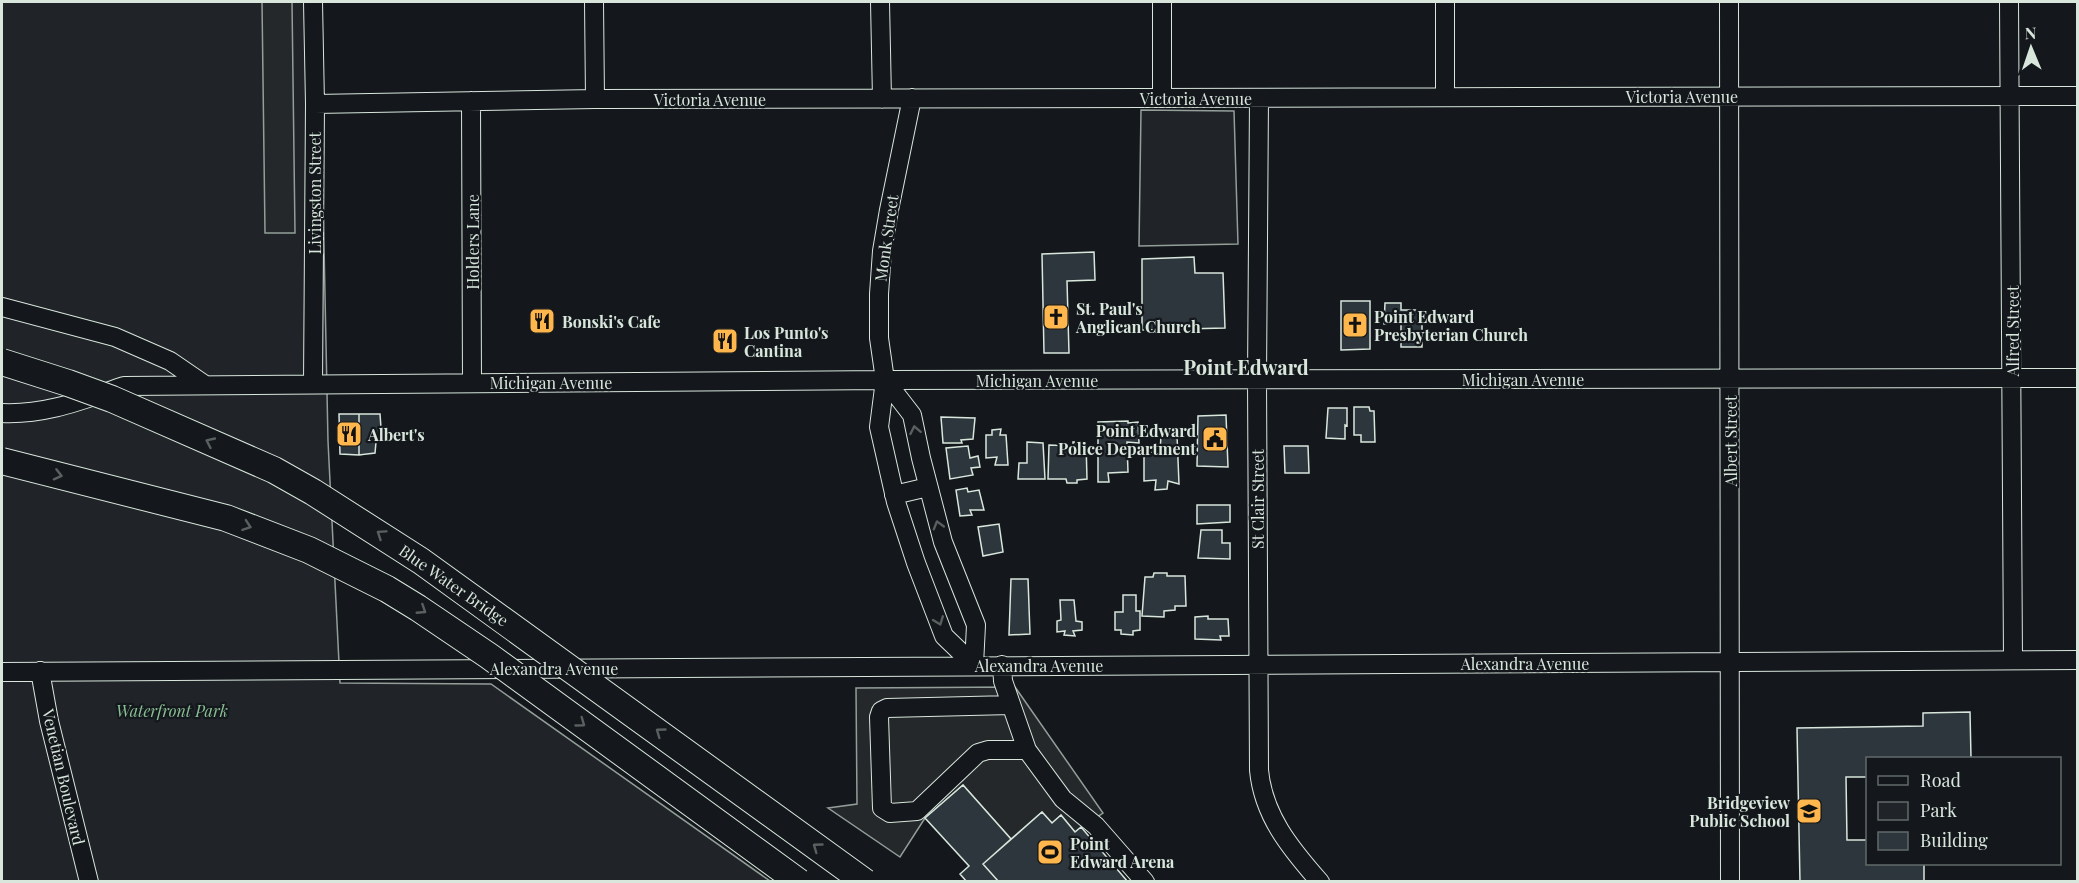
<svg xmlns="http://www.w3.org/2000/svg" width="2079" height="883" viewBox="0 0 2079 883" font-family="'Playfair Display',serif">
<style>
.green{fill:#202428;stroke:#939e99;stroke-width:1.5}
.parking{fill:#24282b;stroke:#939e99;stroke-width:1.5}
.building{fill:#2c363c;stroke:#d8e6dc;stroke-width:1.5}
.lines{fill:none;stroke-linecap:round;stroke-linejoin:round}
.minor-casing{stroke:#d8e6dc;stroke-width:20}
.minor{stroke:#14181c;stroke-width:18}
.highway-bridge-casing{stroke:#d8e6dc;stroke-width:28;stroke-linecap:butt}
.highway-bridge{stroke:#14181c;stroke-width:26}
.oneway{stroke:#59605f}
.labels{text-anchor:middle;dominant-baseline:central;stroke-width:4.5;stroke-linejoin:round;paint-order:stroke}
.street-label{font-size:16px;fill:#d8e6dc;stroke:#14181c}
.poi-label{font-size:16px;font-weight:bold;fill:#d8e6dc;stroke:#14181c;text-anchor:start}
.park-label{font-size:16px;font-style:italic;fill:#8ac095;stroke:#14181c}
.quarter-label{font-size:20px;font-weight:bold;fill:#d8e6dc;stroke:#14181c}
</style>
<rect width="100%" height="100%" fill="#14181c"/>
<path class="green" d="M 2,2 L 319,2 L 328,441 L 340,683 L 491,684 L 770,881 L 2,881 Z
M 1141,110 L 1234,111 L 1238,244 L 1139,246 Z"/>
<path class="parking" d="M 262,2 L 292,2 L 295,233 L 265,233 Z
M 1015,687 L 1103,813 L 1075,832 L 1061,815 L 1052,823 L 1042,812 L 1011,839 L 963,785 L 925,818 L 900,857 L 828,808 L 857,804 L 856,688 Z"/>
<path class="building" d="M 1094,252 L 1095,280 L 1067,281 L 1069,353 L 1044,353 L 1042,254 Z
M 1194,257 L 1195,273 L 1223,273 L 1225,328 L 1142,330 L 1142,259 Z
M 1341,301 L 1370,301 L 1370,349 L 1341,350 Z
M 1385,303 L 1401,303 L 1401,310 L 1422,310 L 1422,347 L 1401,347 L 1401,322 L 1384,324 Z
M 1354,407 L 1369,407 L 1370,411 L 1374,411 L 1375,442 L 1361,442 L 1361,435 L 1354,435 Z
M 1328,408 L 1347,408 L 1347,426 L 1345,425 L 1345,439 L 1326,438 Z
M 339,414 L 359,414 L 359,455 L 340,454 Z
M 359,414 L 380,414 L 382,442 L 376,442 L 375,453 L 359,455 Z
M 1226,415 L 1228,467 L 1197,466 L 1198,416 Z
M 941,417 L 975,418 L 973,439 L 961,440 L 962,443 L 943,443 Z
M 1128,421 L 1128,423 L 1138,422 L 1139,443 L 1127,442 L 1128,472 L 1108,473 L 1109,482 L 1098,482 L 1098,422 Z
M 1001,429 L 1000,435 L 1006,435 L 1008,465 L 995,465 L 997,457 L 986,458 L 986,435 L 992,435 L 992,430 Z
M 1177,435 L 1179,484 L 1168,481 L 1167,489 L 1155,490 L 1156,480 L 1144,481 L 1144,453 L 1160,452 L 1161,436 Z
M 1027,442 L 1043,443 L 1045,479 L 1018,479 L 1019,463 L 1027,463 Z
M 1073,442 L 1086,442 L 1087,479 L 1077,480 L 1077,483 L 1067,483 L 1066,479 L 1048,479 L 1049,445 L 1073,446 Z
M 968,446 L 970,458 L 978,456 L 980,467 L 971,468 L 973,475 L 950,479 L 946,448 Z
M 1284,446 L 1308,446 L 1309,473 L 1285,473 Z
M 967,488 L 968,492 L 979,490 L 984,510 L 970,510 L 972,515 L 960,516 L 956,490 Z
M 1197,505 L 1230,505 L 1230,522 L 1197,524 Z
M 999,524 L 1003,552 L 983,556 L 978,527 Z
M 1201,530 L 1222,530 L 1222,543 L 1230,543 L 1230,559 L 1198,558 Z
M 1154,573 L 1167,573 L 1167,576 L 1185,576 L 1186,606 L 1175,606 L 1175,610 L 1164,611 L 1164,617 L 1142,616 L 1145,577 L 1153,577 Z
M 1011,579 L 1028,579 L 1030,634 L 1009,635 Z
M 1123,595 L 1136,595 L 1136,611 L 1140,611 L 1140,630 L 1133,631 L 1133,635 L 1121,634 L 1121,630 L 1115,630 L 1115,612 L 1123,612 Z
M 1060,600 L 1074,600 L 1076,621 L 1082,622 L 1082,630 L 1073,631 L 1075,636 L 1064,635 L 1065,631 L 1057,632 L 1057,621 L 1061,620 Z
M 1208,616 L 1208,619 L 1228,619 L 1229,636 L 1220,636 L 1221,640 L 1195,639 L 1195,617 Z
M 1970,712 L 1971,758 L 1868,758 L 1868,777 L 1846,777 L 1847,840 L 1868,840 L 1868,864 L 1924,864 L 1924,882 L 1800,882 L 1797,728 L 1923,726 L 1923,713 Z
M 963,785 L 1011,839 L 983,864 L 999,882 L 967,882 L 960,874 L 969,866 L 925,818 Z
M 1042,812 L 1052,823 L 1061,815 L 1075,832 L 1081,827 L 1128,882 L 999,882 L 983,864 Z"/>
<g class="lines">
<g class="minor-casing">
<path id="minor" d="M 313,2 L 315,104 L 313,384
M 594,2 L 595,99
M 880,2 L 882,99
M 1162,2 L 1162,98
M 1729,2 L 1730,882
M 2009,2 L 2013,660
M 1445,96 L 1445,2
M 912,98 L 889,210 L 882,251 L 879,294 L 879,338 L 885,380 L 879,427 L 896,502 L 916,563 L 944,636 L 974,665
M 1259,98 L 1257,379 L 1259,770 C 1263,815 1290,848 1320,882
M 471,101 L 472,383
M 315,104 L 595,99 L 2078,96
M 2,307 L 115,337 L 170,361 L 205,385
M 885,380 L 912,415 L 921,458 L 943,542 L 976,625 L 974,665
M 2,413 C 46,415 82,400 124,386 L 885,380 L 2078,378
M 894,495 L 928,487
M 1002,665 L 1003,681 L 1027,750 L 1063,799 L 1096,826 L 1145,882
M 40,671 L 49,721 L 89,882
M 2,672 L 2078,660
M 1011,705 L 887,708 L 881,711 L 879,717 L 882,808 L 890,813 L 917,811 L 978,753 L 988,750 L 1027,750"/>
</g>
<use href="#minor" class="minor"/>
<g class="highway-bridge-casing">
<path id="highway-bridge" d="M 2,362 L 68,383 L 112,399 L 274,470 L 313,492 L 421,561 L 865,882
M 2,461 L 226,518 L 309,550 L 387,589 L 418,608 L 489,656 L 799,882"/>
</g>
<use href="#highway-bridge" class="highway-bridge"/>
</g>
<defs><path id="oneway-chevron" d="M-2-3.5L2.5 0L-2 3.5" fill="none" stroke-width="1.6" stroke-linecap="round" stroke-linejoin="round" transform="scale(1.5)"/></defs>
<g class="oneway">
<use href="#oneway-chevron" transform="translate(915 430) rotate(-101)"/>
<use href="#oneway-chevron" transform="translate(210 442) rotate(-155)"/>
<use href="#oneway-chevron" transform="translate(58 475) rotate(14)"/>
<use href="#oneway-chevron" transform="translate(938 525) rotate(-106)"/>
<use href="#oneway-chevron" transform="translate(247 526) rotate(19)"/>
<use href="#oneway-chevron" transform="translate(381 534) rotate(-146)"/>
<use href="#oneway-chevron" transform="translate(422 610) rotate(33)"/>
<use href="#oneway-chevron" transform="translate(939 621) rotate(69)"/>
<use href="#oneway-chevron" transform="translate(581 723) rotate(36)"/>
<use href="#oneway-chevron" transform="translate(660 732) rotate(-144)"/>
<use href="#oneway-chevron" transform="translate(817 847) rotate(-144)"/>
</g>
<defs>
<g id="church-square" transform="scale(1.35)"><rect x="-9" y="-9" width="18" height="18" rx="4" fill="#ffb74d" stroke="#14181c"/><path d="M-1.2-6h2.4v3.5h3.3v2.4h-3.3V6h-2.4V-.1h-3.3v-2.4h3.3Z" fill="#111"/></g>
<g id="restaurant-square" transform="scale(1.35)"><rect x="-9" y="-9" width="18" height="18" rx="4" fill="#ffb74d" stroke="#14181c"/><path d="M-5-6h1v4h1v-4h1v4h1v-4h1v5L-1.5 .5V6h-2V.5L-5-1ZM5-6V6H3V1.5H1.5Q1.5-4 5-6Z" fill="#111"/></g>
<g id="civic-square" transform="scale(1.35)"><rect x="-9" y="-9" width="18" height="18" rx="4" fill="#ffb74d" stroke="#14181c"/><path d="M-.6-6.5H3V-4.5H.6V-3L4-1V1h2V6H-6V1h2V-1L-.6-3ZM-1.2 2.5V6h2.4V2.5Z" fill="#111"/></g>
<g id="school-square" transform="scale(1.35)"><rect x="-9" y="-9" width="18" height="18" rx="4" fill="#ffb74d" stroke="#14181c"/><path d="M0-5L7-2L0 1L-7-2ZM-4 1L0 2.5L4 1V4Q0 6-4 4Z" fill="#111"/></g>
<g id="stadium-square" transform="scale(1.35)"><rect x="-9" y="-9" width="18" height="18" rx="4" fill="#ffb74d" stroke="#14181c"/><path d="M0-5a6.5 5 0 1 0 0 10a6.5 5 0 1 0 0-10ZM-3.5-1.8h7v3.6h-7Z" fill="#111"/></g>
</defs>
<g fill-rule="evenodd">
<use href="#church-square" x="1056" y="317"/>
<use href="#restaurant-square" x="542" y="321"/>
<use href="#church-square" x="1355" y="325"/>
<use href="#restaurant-square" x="725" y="341"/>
<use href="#restaurant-square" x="349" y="434"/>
<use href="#civic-square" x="1215" y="439"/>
<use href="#school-square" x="1809" y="811"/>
<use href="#stadium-square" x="1050" y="852"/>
</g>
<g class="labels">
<g class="street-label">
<text x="1682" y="96">Victoria Avenue</text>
<text x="1196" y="98">Victoria Avenue</text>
<text x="710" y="99">Victoria Avenue</text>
<text transform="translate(314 193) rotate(-90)">Livingston Street</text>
<text transform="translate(886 238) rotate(-82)">Monk Street</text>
<text transform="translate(472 242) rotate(-90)">Holders Lane</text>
<text transform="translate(2012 331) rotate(-90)">Alfred Street</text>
<text x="1523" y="379">Michigan Avenue</text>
<text x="1037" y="380">Michigan Avenue</text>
<text x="551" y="382">Michigan Avenue</text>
<text transform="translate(1730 441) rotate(-90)">Albert Street</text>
<text transform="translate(1257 499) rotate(-90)">St Clair Street</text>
<text transform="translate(454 585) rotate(35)">Blue Water Bridge</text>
<text x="1525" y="663">Alexandra Avenue</text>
<text x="1039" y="665">Alexandra Avenue</text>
<text x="554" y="668">Alexandra Avenue</text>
<text transform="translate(64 777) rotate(77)">Venetian Boulevard</text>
</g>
<g class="poi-label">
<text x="1076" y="308">St. Paul's<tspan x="1076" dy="18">Anglican Church</tspan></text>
<text x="1374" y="316">Point Edward<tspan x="1374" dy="18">Presbyterian Church</tspan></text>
<text x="562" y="321">Bonski's Cafe</text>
<text x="744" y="332">Los Punto's<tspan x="744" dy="18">Cantina</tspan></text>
<text x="1196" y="430" text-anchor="end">Point Edward<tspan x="1196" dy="18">Police Department</tspan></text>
<text x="368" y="434">Albert's</text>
<text x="1790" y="802" text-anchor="end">Bridgeview<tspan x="1790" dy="18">Public School</tspan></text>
<text x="1070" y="843">Point<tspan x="1070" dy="18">Edward Arena</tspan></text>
</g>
<g class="park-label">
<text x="172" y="710">Waterfront Park</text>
</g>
<g class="quarter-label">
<text x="1246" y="366">Point Edward</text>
</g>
</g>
<rect width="2079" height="883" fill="none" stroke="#d8e6dc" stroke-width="6"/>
<rect x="1866" y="757" width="195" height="108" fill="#14181c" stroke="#626a69" stroke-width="1.5"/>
<rect x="1878" y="776" width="30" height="9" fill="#14181c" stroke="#626a69" stroke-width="1.5"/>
<text x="1920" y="787" font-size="18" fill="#d8e6dc">Road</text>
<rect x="1878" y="802" width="30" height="18" fill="#202428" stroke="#626a69" stroke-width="1.5"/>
<text x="1920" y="817" font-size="18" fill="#d8e6dc">Park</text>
<rect x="1878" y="832" width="30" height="18" fill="#2c363c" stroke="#626a69" stroke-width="1.5"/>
<text x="1920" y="847" font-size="18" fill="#d8e6dc">Building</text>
<g transform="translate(2031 48) rotate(358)" stroke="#14181c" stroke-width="4.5" paint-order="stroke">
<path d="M0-4.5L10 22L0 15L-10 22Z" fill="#d8e6dc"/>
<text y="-9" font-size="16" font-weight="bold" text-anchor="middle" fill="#d8e6dc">N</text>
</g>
</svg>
